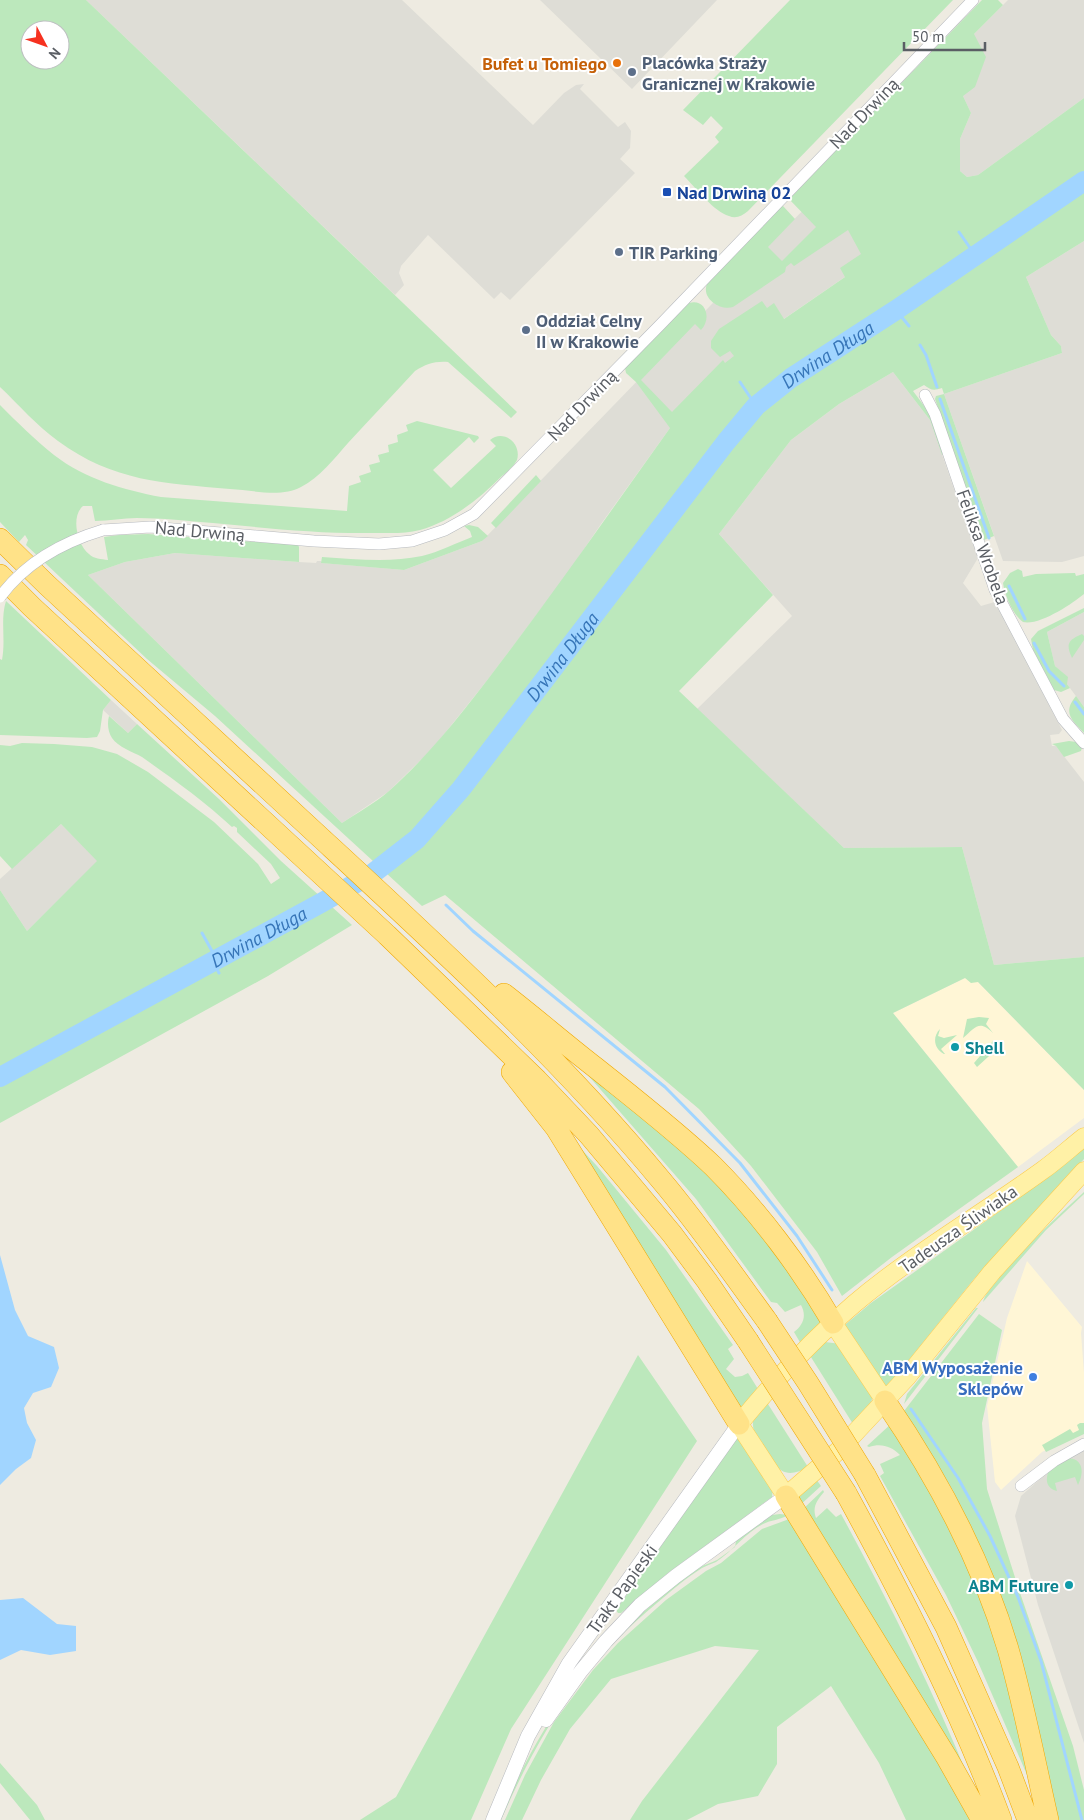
<svg xmlns="http://www.w3.org/2000/svg" width="1084" height="1820" viewBox="0 0 1084 1820" font-family="'PT Sans',sans-serif">
<style>
.commercial{fill:#fff6d6}
.industrial{fill:#deddd6}
.green{fill:#bce8bc;fill-rule:evenodd}
.water{fill:#a1d5ff}
.lines{fill:none;stroke-linecap:round;stroke-linejoin:round}
.stream{stroke:#a1d5ff;stroke-width:3}
.river{stroke:#a1d5ff;stroke-width:20}
.minor-casing{stroke:#b7babf;stroke-width:12}
.tertiary-casing{stroke:#b7babf;stroke-width:15}
.primary-casing{stroke:#fccc4d;stroke-width:19}
.motorway-casing{stroke:#f0a700;stroke-width:22}
.minor{stroke:#fff;stroke-width:11}
.tertiary{stroke:#fff;stroke-width:14}
.primary{stroke:#fff1a6;stroke-width:18}
.motorway{stroke:#ffe288;stroke-width:21}
.minor-bridge-casing{stroke:#b7babf;stroke-width:12;stroke-linecap:butt}
.motorway-bridge-casing{stroke:#f0a700;stroke-width:22;stroke-linecap:butt}
.minor-bridge{stroke:#fff;stroke-width:11}
.motorway-bridge{stroke:#ffe288;stroke-width:21}
.food-dot{fill:#e8710a;stroke:#fff;stroke-width:2}
.service-dot{fill:#5c6f8a;stroke:#fff;stroke-width:2}
.transit-dot{fill:#1a4fb4;stroke:#fff;stroke-width:2}
.culture-dot{fill:#0f9aa8;stroke:#fff;stroke-width:2}
.shop-dot{fill:#3f7fe0;stroke:#fff;stroke-width:2}
.labels{text-anchor:middle;dominant-baseline:central;stroke-width:4;stroke-linejoin:round;paint-order:stroke}
.service-label{font-size:18px;font-weight:bold;fill:#4e5e75;stroke:#fff;text-anchor:start}
.food-label{font-size:18px;font-weight:bold;fill:#c56008;stroke:#fff;text-anchor:end}
.street-label{font-size:18px;fill:#5a5e64;stroke:#fff}
.transit-label{font-size:18px;font-weight:bold;fill:#164399;stroke:#fff;text-anchor:start}
.culture-label{font-size:18px;font-weight:bold;fill:#0d838f;stroke:#fff;text-anchor:start}
.shop-label{font-size:18px;font-weight:bold;fill:#366cbe;stroke:#fff;text-anchor:end}
.water-label{font-size:19px;font-style:italic;fill:#3675b8;stroke:#fff}
</style>
<rect width="100%" height="100%" fill="#eeebe1"/>
<path class="commercial" d="M 965,978 L 978,982 L 1084,1090 L 1084,1118 L 1018,1167 L 893,1013 Z
M 1027,1261 L 1082,1327 L 1081,1333 L 1084,1373 L 1084,1429 L 1042,1452 L 1001,1490 L 995,1482 L 987,1406 L 1007,1318 Z"/>
<path class="industrial" d="M 86,0 L 402,0 L 533,125 L 564,93 L 576,85 L 584,84 L 580,89 L 618,127 L 625,122 L 631,131 L 630,148 L 620,159 L 635,173 L 510,300 L 501,292 L 494,299 L 428,235 L 401,266 L 399,273 L 404,285 L 395,295 Z
M 540,0 L 717,0 L 632,89 Z
M 1008,0 L 1084,0 L 1084,98 L 978,175 L 967,177 L 960,171 L 960,139 L 971,113 L 963,96 L 974,34 Z
M 872,139 L 871,259 L 772,327 L 670,428 L 601,524 L 565,577 L 489,678 L 433,748 L 388,792 L 342,823 L 88,575 L 125,562 L 175,553 L 299,562 L 316,563 L 317,561 L 321,561 L 322,563 L 404,570 L 482,541 Z
M 1084,241 L 1084,556 L 1062,562 L 1003,561 L 944,394 L 1062,353 L 1061,346 L 1051,335 L 1026,277 Z
M 893,372 L 930,420 L 978,558 L 963,583 L 981,606 L 998,601 L 1034,676 L 1062,730 L 1059,734 L 1050,735 L 1052,746 L 1056,746 L 1084,782 L 1084,957 L 994,965 L 962,847 L 844,848 L 697,709 L 792,616 L 719,534 L 791,440 L 839,404 Z
M 1084,612 L 1084,707 L 1067,684 L 1067,677 L 1055,666 L 1047,632 Z
M 111,700 L 137,724 L 128,733 L 103,710 Z
M 61,824 L 98,861 L 27,931 L 0,890 L 0,879 Z
M 1084,1450 L 1084,1743 L 1038,1605 L 1015,1516 L 1021,1496 L 1048,1472 Z"/>
<path class="green" d="M 0,0 L 86,0 L 517,412 L 511,418 L 448,362 C 435,361 426,364 415,371 C 393,395 370,419 348,443 C 334,459 320,477 301,487 C 281,498 252,490 230,489 C 164,483 114,482 58,441 C 37,426 19,405 0,387 ZM 30,30 L 60,30 L 60,60 L 30,60 Z
M 790,0 L 953,0 L 748,211 C 742,216 736,219 729,216 C 714,212 695,187 684,176 L 719,142 L 715,137 L 723,128 L 711,116 L 703,125 L 683,110 Z
M 982,0 L 998,0 L 1003,5 L 974,34 L 986,57 L 975,87 L 963,96 L 971,113 L 960,139 L 960,171 L 967,177 L 978,175 L 1084,98 L 1084,241 L 1026,277 L 1051,335 L 1061,346 L 1062,353 L 944,394 L 994,536 L 984,540 L 935,399 L 936,396 L 944,394 L 942,388 C 933,391 931,390 924,385 L 913,391 L 931,415 L 944,453 L 942,455 L 930,420 L 893,372 L 839,404 L 791,440 L 719,534 L 773,595 L 679,691 L 844,848 L 962,847 L 994,965 L 1084,957 L 1084,1090 L 978,982 L 971,983 L 965,978 L 893,1013 L 1018,1167 L 892,1257 L 842,1296 L 817,1252 L 751,1166 L 699,1109 L 445,895 L 422,906 L 215,716 L 147,659 L 26,545 L 28,540 L 25,535 L 19,542 L 0,522 L 0,405 C 17,422 35,440 54,455 C 85,479 124,490 161,497 L 347,511 L 349,486 L 361,482 L 359,476 L 371,472 L 369,465 L 380,462 L 378,455 L 389,452 L 388,445 L 398,442 L 397,435 L 408,431 L 406,425 L 417,421 L 478,436 L 479,438 L 474,443 L 469,437 L 433,470 L 451,488 L 496,446 L 490,440 C 503,429 522,443 517,460 C 514,466 507,472 502,476 C 479,499 452,521 420,530 C 406,534 390,533 375,533 C 321,534 266,528 213,523 C 188,521 162,518 137,518 C 123,518 109,521 95,521 L 92,506 L 83,506 C 70,517 78,546 89,554 C 94,559 101,559 108,560 L 104,537 L 119,535 L 148,534 L 298,545 L 299,547 L 299,562 L 175,553 L 125,562 L 88,575 L 342,823 C 357,813 375,803 389,791 C 435,750 473,699 510,650 C 565,577 617,502 670,428 L 636,382 L 626,373 L 625,368 L 689,303 C 706,298 712,319 701,330 L 695,324 L 641,380 L 672,412 L 723,360 L 725,363 L 734,356 L 730,351 L 720,357 L 711,348 L 711,341 L 719,329 L 762,301 L 767,308 L 774,303 L 784,319 L 845,277 L 840,268 L 861,254 L 848,230 L 794,266 L 791,263 L 786,267 L 785,272 L 733,307 C 720,311 701,298 707,284 L 781,207 L 783,206 L 795,219 L 768,247 L 782,261 L 816,227 L 789,199 Z
M 536,475 L 541,481 L 496,528 L 491,523 Z
M 469,525 L 478,527 L 488,536 L 482,541 L 404,570 L 321,563 L 322,557 C 355,559 389,563 422,556 C 439,552 456,543 472,537 L 470,531 L 464,526 Z
M 1018,569 L 1022,571 L 1023,577 L 1036,574 L 1075,573 L 1076,576 L 1084,574 L 1084,594 C 1072,604 1039,626 1023,622 C 1013,615 1005,596 1003,583 L 1010,573 Z
M 6,601 L 111,700 L 103,710 L 100,731 L 97,737 L 87,738 L 0,735 L 0,659 L 2,660 C 6,639 0,620 6,601 Z
M 1084,608 L 1084,612 L 1047,632 L 1055,666 L 1068,677 L 1067,684 L 1070,688 L 1061,692 L 1054,690 L 1033,650 L 1031,639 L 1038,631 Z
M 1082,634 L 1084,636 L 1084,640 L 1072,658 C 1065,643 1069,640 1082,634 Z
M 1076,696 L 1084,707 L 1084,733 C 1072,720 1062,713 1076,696 Z
M 109,716 L 128,733 L 137,724 L 219,799 L 281,861 L 352,925 L 268,976 L 0,1123 L 0,890 L 27,931 L 97,861 L 61,824 L 12,869 L 0,856 L 0,745 L 10,746 L 22,743 L 54,744 L 92,747 L 117,754 L 148,772 L 214,822 L 258,864 L 271,884 L 280,878 L 271,864 L 237,832 L 237,828 L 234,826 L 232,827 C 204,801 173,779 142,757 C 133,752 118,747 112,738 C 108,732 107,723 109,716 Z
M 1069,741 L 1076,742 L 1082,747 L 1081,751 L 1064,757 L 1056,746 L 1052,744 Z
M 979,1017 L 989,1018 L 986,1024 L 993,1033 C 979,1019 975,1028 963,1038 L 967,1019 Z
M 940,1029 L 938,1036 L 944,1038 L 957,1035 L 941,1049 L 945,1054 L 944,1054 C 934,1049 932,1037 940,1029 Z
M 993,1041 L 999,1047 L 977,1067 L 974,1063 Z
M 573,1058 L 616,1091 L 741,1205 L 825,1318 L 801,1344 L 794,1332 C 803,1325 807,1316 801,1305 L 785,1312 L 777,1303 L 771,1302 L 696,1199 Z
M 570,1137 L 597,1166 L 666,1250 L 733,1345 L 728,1349 L 734,1359 L 726,1369 L 735,1377 L 742,1376 L 748,1373 L 758,1389 L 741,1408 Z
M 1084,1145 L 1084,1159 L 974,1279 L 888,1386 L 884,1387 L 845,1325 L 846,1324 L 871,1303 L 1007,1206 Z
M 1084,1192 L 1084,1194 L 1046,1230 L 983,1302 C 985,1293 994,1285 1000,1277 C 1026,1246 1054,1219 1084,1192 Z
M 976,1308 L 978,1308 L 904,1404 L 907,1394 Z
M 979,1314 L 1002,1330 L 982,1423 L 987,1489 L 1019,1590 L 1073,1746 L 1084,1790 L 1084,1820 L 1055,1820 L 979,1547 L 952,1489 L 904,1411 Z
M 825,1342 L 841,1344 L 873,1395 L 871,1403 L 853,1424 L 809,1354 Z
M 638,1355 L 697,1441 L 511,1729 L 471,1820 L 360,1820 L 396,1797 Z
M 766,1401 L 808,1467 C 782,1482 775,1466 763,1446 C 759,1439 753,1433 753,1425 C 752,1415 760,1408 766,1401 Z
M 892,1423 L 945,1511 L 995,1636 L 1034,1791 L 978,1662 L 946,1595 L 880,1476 L 884,1473 L 880,1464 L 900,1455 C 891,1446 881,1443 869,1447 L 867,1446 Z
M 1080,1423 L 1084,1423 L 1084,1434 L 1046,1452 L 1042,1445 L 1044,1444 L 1070,1429 L 1073,1433 L 1079,1430 L 1077,1425 Z
M 742,1437 L 773,1487 L 772,1497 L 668,1573 L 621,1613 L 618,1613 L 616,1610 L 737,1438 Z
M 1068,1458 C 1084,1459 1084,1473 1078,1485 L 1075,1477 L 1055,1483 L 1057,1491 C 1046,1488 1045,1480 1049,1470 Z
M 816,1479 L 821,1486 L 798,1507 L 797,1493 Z
M 823,1490 L 824,1492 C 817,1500 812,1507 816,1518 L 827,1508 L 836,1517 L 841,1514 C 890,1604 935,1694 973,1789 L 801,1511 Z
M 780,1514 L 788,1515 C 780,1520 771,1520 763,1524 C 745,1533 733,1551 716,1562 C 711,1564 706,1566 702,1568 C 686,1578 671,1591 657,1603 C 581,1666 540,1731 501,1820 L 499,1820 C 539,1727 581,1662 660,1598 C 672,1587 686,1576 699,1568 C 705,1564 711,1563 717,1560 C 723,1556 729,1551 735,1547 L 736,1541 L 772,1515 Z
M 792,1518 L 976,1820 L 906,1820 L 879,1763 L 831,1686 L 777,1727 L 777,1764 L 758,1796 L 718,1804 L 687,1820 L 630,1820 L 642,1801 L 759,1650 L 715,1646 L 611,1679 L 570,1729 L 541,1780 L 522,1820 L 505,1820 L 525,1775 L 554,1722 L 593,1670 L 618,1643 L 666,1600 L 706,1571 L 721,1563 L 762,1529 Z
M 0,1763 L 37,1805 L 45,1820 L 30,1820 L 0,1783 Z"/>
<path class="water" d="M 0,1255 L 15,1310 L 28,1336 L 54,1347 L 59,1368 L 51,1387 L 33,1393 L 24,1408 L 27,1423 L 36,1440 L 31,1458 L 16,1469 L 0,1485 Z
M 23,1598 L 57,1624 L 76,1626 L 76,1651 L 50,1655 L 21,1650 L 0,1660 L 0,1600 Z"/>
<g class="lines">
<path class="stream" d="M 959,232 L 975,255
M 896,310 L 909,326
M 920,345 L 926,355 L 937,387
M 740,382 L 756,406
M 940,399 L 989,538
M 1009,586 L 1025,619
M 1034,643 L 1049,671 L 1064,686
M 1075,702 L 1084,714
M 446,905 L 473,931 L 665,1087 L 740,1163 L 797,1236 L 832,1290
M 202,933 L 217,960
M 213,962 L 219,973
M 911,1409 L 958,1478 L 990,1536 L 1018,1597 L 1041,1661 L 1082,1820"/>
<path class="river" id="s1" d="M 0,1077 L 321,903 L 372,874 L 417,839 L 461,789 L 726,442 L 756,406 L 791,378 L 896,310 L 1084,181"/>
<g class="minor-casing">
<path id="minor" d="M 925,395 L 935,414 L 995,590 L 1063,719 L 1084,743
M 103,530 L 150,527 L 314,541 L 379,544 L 412,541 L 445,530 L 474,514 L 660,325 L 973,0
M 1021,1486 L 1054,1461 L 1084,1444"/>
</g>
<g class="tertiary-casing">
<path id="tertiary" d="M 546,1720 L 581,1671 L 606,1641 L 640,1605 L 676,1576 L 786,1496
M 493,1820 L 528,1736 L 569,1663 L 739,1424"/>
</g>
<g class="primary-casing">
<path id="primary" d="M 1084,1137 C 1070,1148 1057,1160 1043,1170 C 981,1215 913,1254 854,1304 C 812,1340 774,1381 739,1424 L 786,1496 L 838,1451 L 907,1377 L 992,1272 L 1084,1171
M 833,1323 L 885,1401"/>
</g>
<g class="motorway-casing">
<path id="motorway" d="M 0,539 L 47,585 C 139,669 229,754 321,838 C 439,947 558,1056 661,1180 C 699,1225 732,1273 767,1321
M 0,575 L 32,607 L 387,935 L 537,1080 L 589,1135 L 672,1234 L 707,1281 L 748,1341
M 504,994 C 535,1018 565,1044 596,1068 C 636,1100 676,1131 713,1166 C 758,1211 801,1268 833,1323
M 512,1072 L 556,1128 L 739,1424
M 885,1401 C 937,1477 982,1561 1008,1649 C 1024,1705 1035,1763 1048,1820
M 865,1475 L 946,1627 L 1008,1767 L 1028,1820
M 846,1493 C 904,1599 959,1707 1001,1820
M 786,1496 L 947,1758 L 982,1820"/>
</g>
<use href="#minor" class="minor"/>
<use href="#tertiary" class="tertiary"/>
<use href="#primary" class="primary"/>
<use href="#motorway" class="motorway"/>
<g class="minor-bridge-casing">
<path id="minor-bridge" d="M 0,597 C 25,563 63,542 103,530"/>
</g>
<g class="motorway-bridge-casing">
<path id="motorway-bridge" d="M 767,1321 L 808,1383 L 865,1475
M 748,1341 L 846,1493"/>
</g>
<use href="#minor-bridge" class="minor-bridge"/>
<use href="#motorway-bridge" class="motorway-bridge"/>
</g>
<circle class="food-dot" cx="617" cy="63" r="5"/>
<g class="service-dot">
<circle cx="632" cy="72" r="5"/>
<circle cx="619" cy="252" r="5"/>
<circle cx="526" cy="330" r="5"/>
</g>
<rect class="transit-dot" x="662" y="187" width="10" height="10" rx="2.5"/>
<g class="culture-dot">
<circle cx="955" cy="1047" r="5"/>
<circle cx="1069" cy="1585" r="5"/>
</g>
<circle class="shop-dot" cx="1033" cy="1377" r="5"/>
<g class="labels">
<g class="service-label">
<text x="642" y="62">Placówka Straży<tspan x="642" dy="21">Granicznej w Krakowie</tspan></text>
<text x="629" y="252">TIR Parking</text>
<text x="536" y="320">Oddział Celny<tspan x="536" dy="21">II w Krakowie</tspan></text>
</g>
<g class="food-label">
<text x="607" y="63">Bufet u Tomiego</text>
</g>
<g class="street-label">
<text transform="translate(864 113) rotate(-46)">Nad Drwiną</text>
<text transform="translate(582 405) rotate(-46)">Nad Drwiną</text>
<text transform="translate(200 531) rotate(5)">Nad Drwiną</text>
<text transform="translate(983 547) rotate(70)">Feliksa Wrobela</text>
<text transform="translate(958 1229) rotate(-35)">Tadeusza Śliwiaka</text>
<text transform="translate(622 1589) rotate(-54)">Trakt Papieski</text>
</g>
<g class="transit-label">
<text x="677" y="192">Nad Drwiną 02</text>
</g>
<g class="culture-label">
<text x="965" y="1047">Shell</text>
<text x="1059" y="1585" text-anchor="end">ABM Future</text>
</g>
<g class="shop-label">
<text x="1023" y="1367">ABM Wyposażenie<tspan x="1023" dy="21">Sklepów</tspan></text>
</g>
<g class="water-label">
<text stroke="none"><textPath href="#s1" startOffset="1119">Drwina Długa</textPath></text>
<text stroke="none"><textPath href="#s1" startOffset="714">Drwina Długa</textPath></text>
<text stroke="none"><textPath href="#s1" startOffset="294">Drwina Długa</textPath></text>
</g>
</g>
<g transform="translate(45 45) rotate(131)"><circle r="24" fill="#ffffff" stroke="#bdbfc1"/>
<path d="M0-4L9 19L0 12L-9 19Z" fill="#f63220"/>
<text y="-8" font-size="14" font-weight="bold" text-anchor="middle" fill="#5a5e64">N</text>
</g>
<path d="M904 42v8h81v-8" fill="none" stroke="#5a5e64" stroke-width="2.5"/>
<text x="912" y="42" font-size="15" fill="#5a5e64" stroke="#ffffff" stroke-width="4" paint-order="stroke">50 m</text>
</svg>
